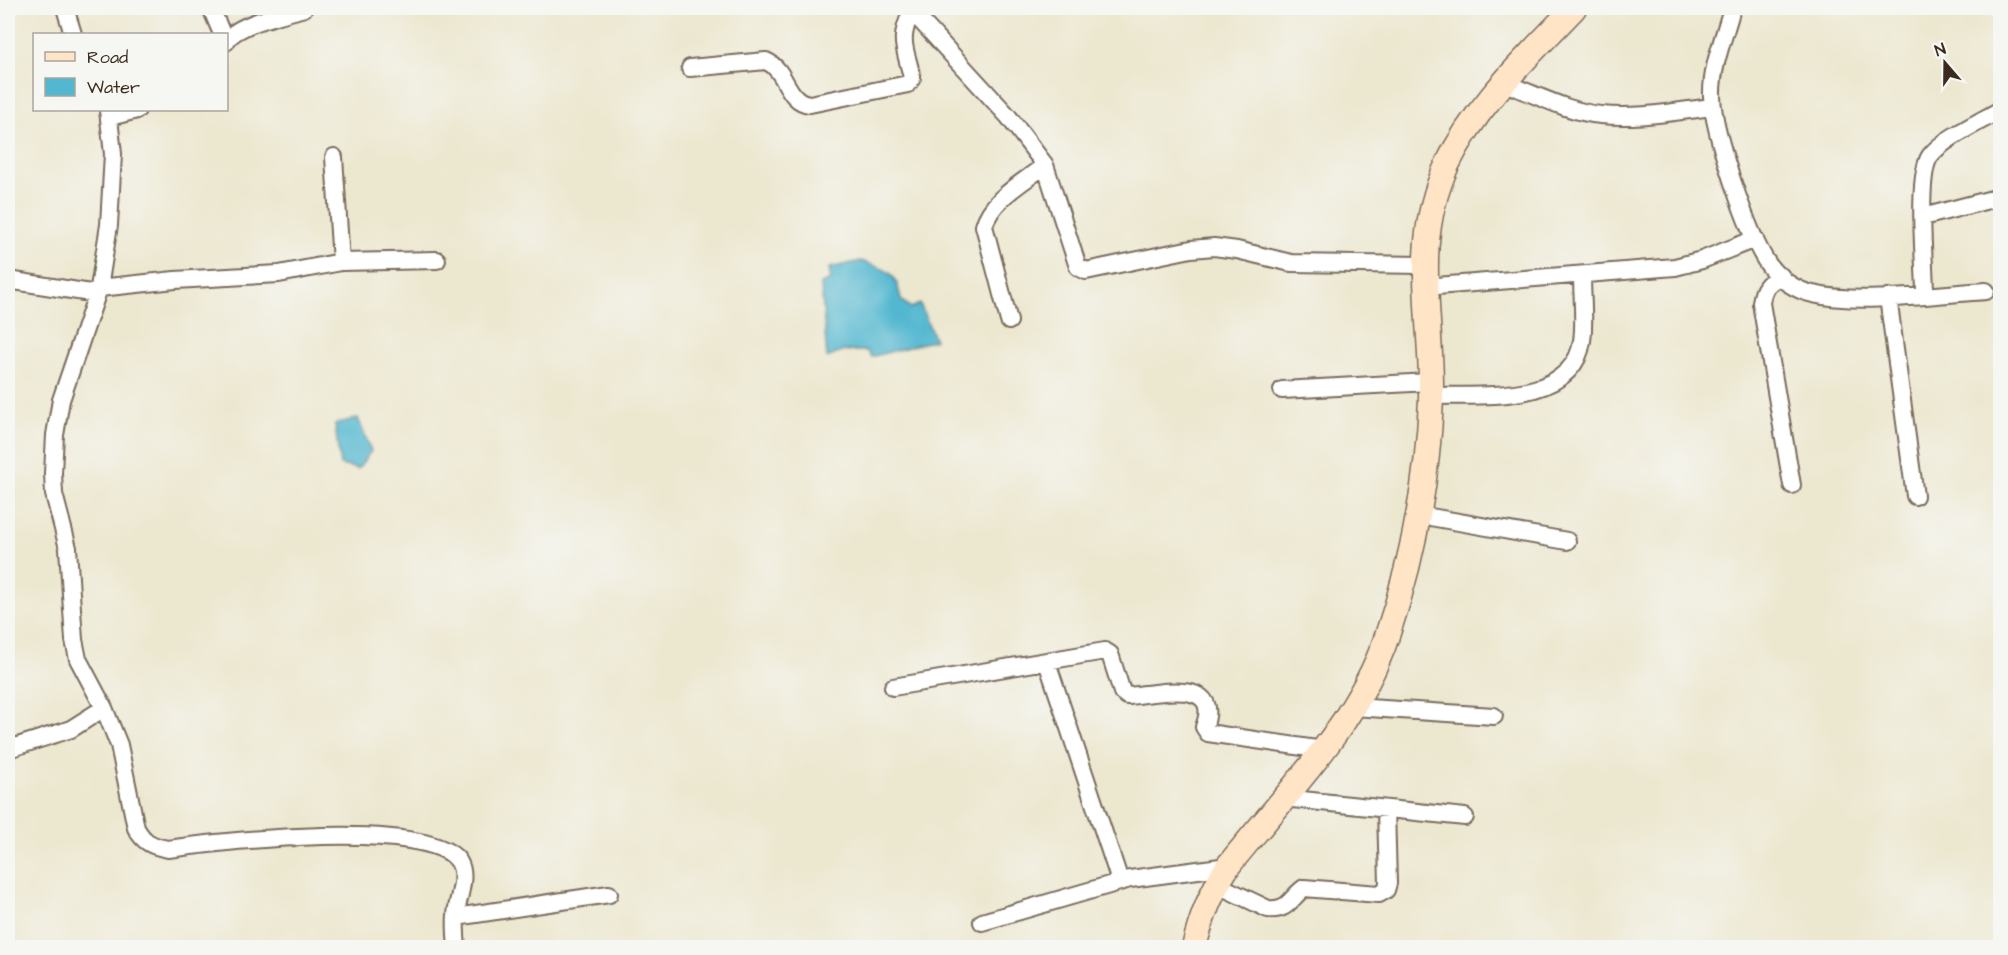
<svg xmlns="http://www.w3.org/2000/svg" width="2008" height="955" viewBox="0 0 2008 955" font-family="'Architects Daughter',sans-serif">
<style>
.water{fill:#52b7d0;stroke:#467077;stroke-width:1.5}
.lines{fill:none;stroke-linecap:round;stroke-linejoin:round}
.street-casing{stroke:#796c5c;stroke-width:20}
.secondary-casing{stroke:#796c5c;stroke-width:27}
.street{stroke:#fff;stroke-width:16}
.secondary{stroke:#ffe4c6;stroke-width:24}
</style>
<rect width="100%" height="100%" fill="#f6f6f2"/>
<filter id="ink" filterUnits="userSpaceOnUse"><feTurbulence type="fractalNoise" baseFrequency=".0167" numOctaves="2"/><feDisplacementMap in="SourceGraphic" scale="12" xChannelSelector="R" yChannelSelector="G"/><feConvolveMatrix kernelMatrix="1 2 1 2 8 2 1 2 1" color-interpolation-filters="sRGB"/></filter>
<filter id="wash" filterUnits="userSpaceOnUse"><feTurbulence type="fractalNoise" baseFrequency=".008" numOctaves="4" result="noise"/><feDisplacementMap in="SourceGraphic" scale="24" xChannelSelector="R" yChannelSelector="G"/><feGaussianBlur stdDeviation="1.35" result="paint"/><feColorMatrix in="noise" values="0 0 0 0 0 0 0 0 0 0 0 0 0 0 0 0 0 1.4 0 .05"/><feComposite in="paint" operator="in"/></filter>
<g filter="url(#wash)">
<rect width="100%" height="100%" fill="#ece7cf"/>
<path class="water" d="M 861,261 C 889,271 896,270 901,300 L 911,308 L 920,304 L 935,340 L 871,357 L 867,351 L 844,351 L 827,358 L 821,284 L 831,280 L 829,268 Z
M 358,418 L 371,451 L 358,469 L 340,465 L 335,424 Z"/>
</g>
<g filter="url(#ink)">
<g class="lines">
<g class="street-casing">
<path id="street" d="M 65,8 L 73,34
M 211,8 L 222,34
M 909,8 L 1008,116 L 1045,165 L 1078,267 L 1086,271 L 1191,249 L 1214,247 L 1237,250 L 1291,263 L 1423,265
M 1732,8 C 1725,35 1711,67 1712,96 C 1713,132 1748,235 1768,264 C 1777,278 1797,291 1813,294 C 1858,305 1938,294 1986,291
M 226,42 C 234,24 285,14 304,8
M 690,68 L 766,61 C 787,70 786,102 810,104 L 908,84 L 912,78 C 906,48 897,42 912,11
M 1504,83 C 1535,94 1568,112 1601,115 C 1638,119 1677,111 1713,107
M 108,110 L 113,154 L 109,225 L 99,288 L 61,400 L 55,435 L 53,473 L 54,494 L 68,548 L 74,640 L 78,659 L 104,708 L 119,745 L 136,828 C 144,843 152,846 168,849 C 218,842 433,817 459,862 C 468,877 457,899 456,915 C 455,926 456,937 457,948
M 110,117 L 137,110
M 334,157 L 341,262
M 1923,217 L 2000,197
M 1781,276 C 1767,283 1763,288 1761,303 L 1792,485
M 8,280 L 97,294
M 1424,287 L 1675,267 L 1702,260 L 1755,239
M 99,288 L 175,280 L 279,274 L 341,262 L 437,260
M 1925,294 C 1925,266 1916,176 1930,156 C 1942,139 1982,121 2000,110
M 1888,297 L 1915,496
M 1009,321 L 984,226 C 991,199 1024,182 1045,165
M 1282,390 L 1430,382
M 1431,396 C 1477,394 1573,406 1582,341 C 1585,321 1582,297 1582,276
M 1419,515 L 1567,541
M 1047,662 L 1120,881
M 893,687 L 1105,651 L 1110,654 L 1122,692 L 1127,696 C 1151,695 1224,675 1204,727 L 1208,733 L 1323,750
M 1353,707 L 1494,716
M 8,749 L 71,729 L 104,708
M 1283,798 L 1465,817
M 1216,884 L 1268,909 C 1289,911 1290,898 1304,888 L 1379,894 L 1386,890 L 1388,883 L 1386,809
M 456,917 L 609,894
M 982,922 L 1130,879 L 1228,866"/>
</g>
<g class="secondary-casing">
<path id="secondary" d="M 1194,948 C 1201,917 1211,892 1228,866 C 1285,794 1357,725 1387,636 C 1413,559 1428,480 1431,399 C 1433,316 1410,246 1447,165 C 1476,104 1529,56 1574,8"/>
</g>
<use href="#street" class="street"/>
<use href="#secondary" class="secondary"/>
</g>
</g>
<rect width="2008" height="955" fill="none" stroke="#f6f6f2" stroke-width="30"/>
<rect x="33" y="33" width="195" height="78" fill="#f6f6f2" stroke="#aba49d" stroke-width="1.5"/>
<rect x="45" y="52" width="30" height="9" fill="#ffe4c6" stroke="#aba49d" stroke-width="1.5"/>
<text x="87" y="63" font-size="18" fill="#3b2a1e">Road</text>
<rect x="45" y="78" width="30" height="18" fill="#52b7d0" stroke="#aba49d" stroke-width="1.5"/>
<text x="87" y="93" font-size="18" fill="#3b2a1e">Water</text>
<g transform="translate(1945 63) rotate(340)" stroke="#f6f6f2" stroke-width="4.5" paint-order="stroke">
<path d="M0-4.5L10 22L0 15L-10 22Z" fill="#3b2a1e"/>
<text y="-9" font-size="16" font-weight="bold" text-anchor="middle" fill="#3b2a1e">N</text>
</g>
</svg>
